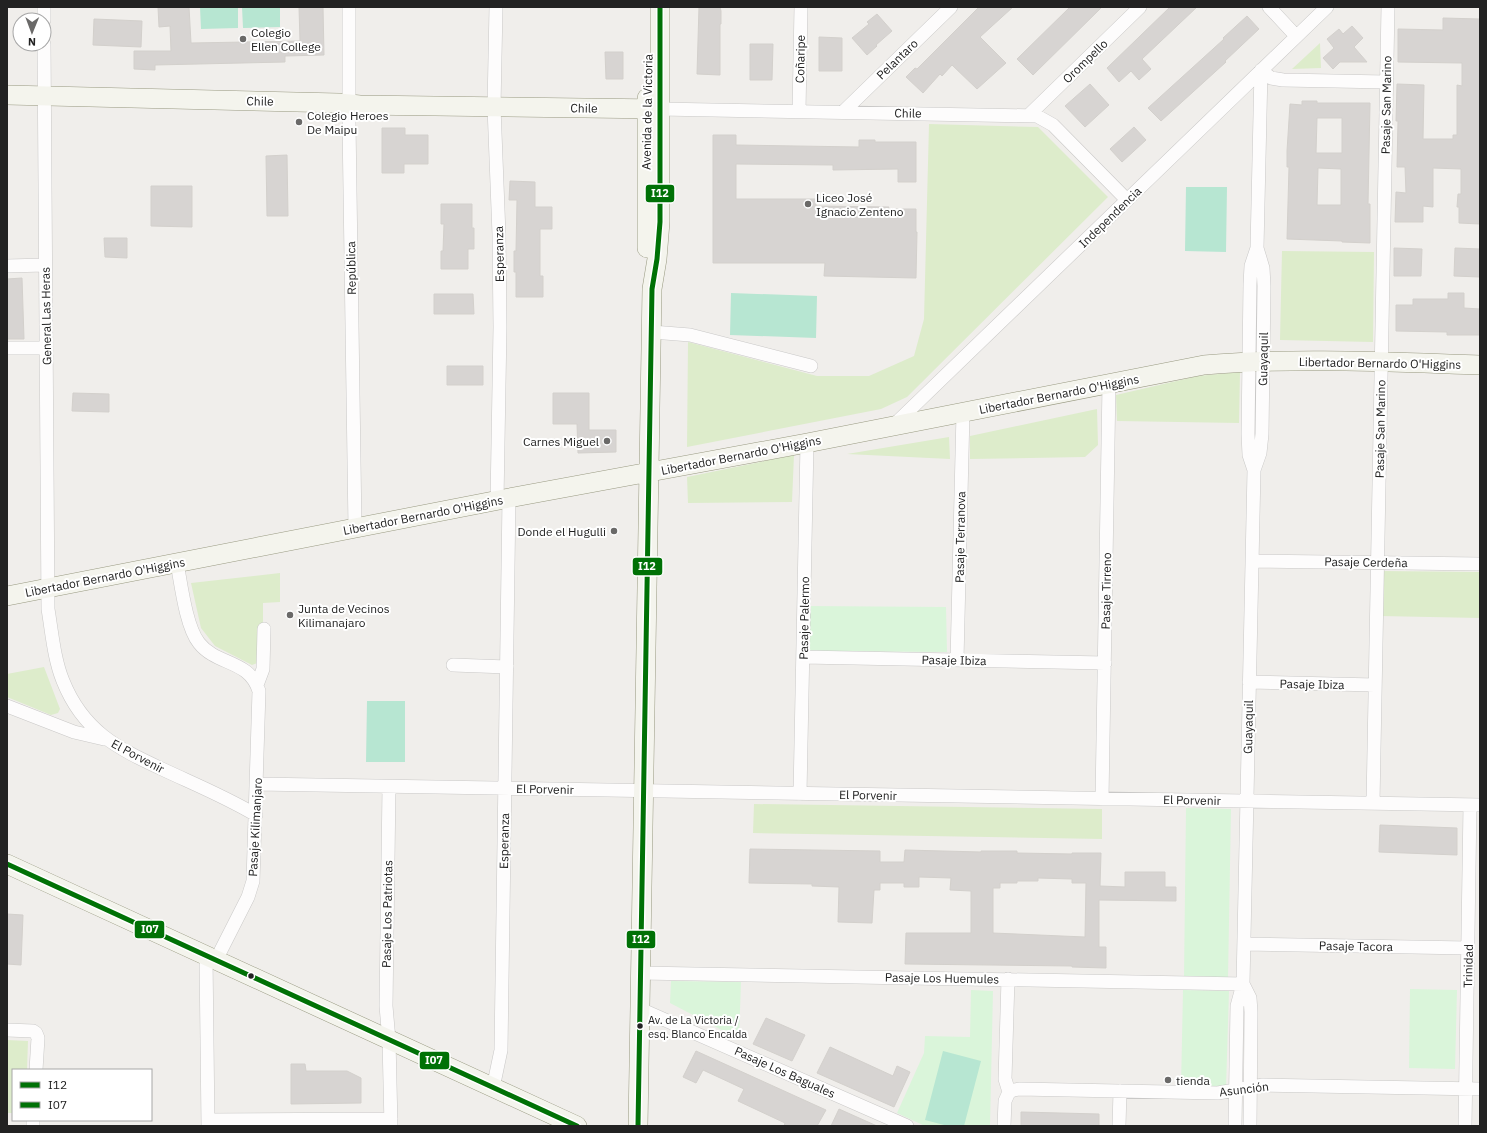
<svg xmlns="http://www.w3.org/2000/svg" width="1487" height="1133" viewBox="0 0 1487 1133" font-family="'IBM Plex Sans',sans-serif">
<style>
.grass{fill:#ddeccb}
.park{fill:#daf5da}
.pitch{fill:#b7e6d2}
.building{fill:#d7d4d2;stroke:#d3d0cc;fill-rule:evenodd}
.lines{fill:none;stroke-linecap:round;stroke-linejoin:round}
.street-casing{stroke:#c9c8c7;stroke-width:14}
.secondary-casing{stroke:#999a82;stroke-width:20}
.street{stroke:#fdfcfc;stroke-width:13}
.secondary{stroke:#f4f4ed;stroke-width:19}
.bus-1-casing{stroke:#fff;stroke-width:8}
.bus-2-casing{stroke:#fff;stroke-width:8}
.bus-1{stroke:#007106;stroke-width:5}
.bus-2{stroke:#007106;stroke-width:5}
.poi-dot{fill:#6a6968;stroke:#fff;stroke-width:1.5}
.bus-dot{fill:#222;stroke:#fff;stroke-width:1.5}
.labels{text-anchor:middle;dominant-baseline:central;stroke-width:4;stroke-linejoin:round;paint-order:stroke}
.bus-label{font-size:11px;fill:#222;stroke:#fff;text-anchor:start}
.poi-label{font-size:12px;fill:#222;stroke:#fff;text-anchor:start}
.street-label{font-size:12px;fill:#222;stroke:#fff}
.line-badge{stroke:#fff;stroke-width:1.5}
.badge-label{font-size:11px;text-anchor:middle;font-weight:bold;fill:#fff}
</style>
<rect width="100%" height="100%" fill="#f0eeeb"/>
<path class="grass" d="M 1320,43 L 1321,68 L 1292,69 Z
M 929,124 L 1038,127 L 1108,197 L 907,397 L 881,409 L 687,447 L 688,342 L 817,376 L 869,376 L 914,356 L 924,319 Z
M 1282,251 L 1374,252 L 1373,342 L 1280,340 Z
M 1240,372 L 1239,423 L 1117,421 L 1116,395 L 1198,376 Z
M 1097,409 L 1098,445 L 1085,457 L 970,459 L 970,436 Z
M 949,437 L 950,459 L 847,454 Z
M 794,455 L 792,502 L 688,503 L 687,477 Z
M 1381,571 L 1480,572 L 1480,618 L 1380,616 Z
M 280,573 L 280,602 L 263,603 L 263,661 L 252,665 L 215,646 L 201,628 L 191,583 Z
M 44,667 L 60,709 L 58,713 L 51,715 L 7,697 L 7,674 Z
M 754,804 L 1102,809 L 1102,839 L 753,833 Z
M 7,1040 L 28,1041 L 27,1070 L 13,1070 L 13,1113 L 7,1113 Z"/>
<path class="park" d="M 808,606 L 946,607 L 947,652 L 807,651 Z
M 1186,808 L 1231,809 L 1228,978 L 1184,977 Z
M 671,981 L 741,982 L 739,1039 L 670,1003 Z
M 1410,989 L 1457,990 L 1455,1069 L 1409,1068 Z
M 971,990 L 993,991 L 990,1126 L 925,1126 L 897,1113 L 924,1053 L 925,1036 L 970,1037 Z
M 1183,990 L 1229,991 L 1226,1088 L 1181,1087 Z"/>
<path class="pitch" d="M 200,7 L 238,7 L 238,28 L 201,29 Z
M 242,7 L 280,7 L 280,27 L 243,28 Z
M 1186,187 L 1227,187 L 1226,252 L 1185,251 Z
M 731,293 L 817,296 L 816,338 L 730,335 Z
M 367,701 L 405,701 L 405,762 L 366,762 Z
M 943,1051 L 981,1061 L 964,1126 L 948,1126 L 925,1120 Z"/>
<path class="building" d="M 158,7 L 189,7 L 191,43 L 300,41 L 299,7 L 323,7 L 324,55 L 285,56 L 285,62 L 155,65 L 155,70 L 134,69 L 134,51 L 171,51 L 170,26 L 159,27 Z
M 699,7 L 720,7 L 721,11 L 721,24 L 720,24 L 720,75 L 697,74 Z
M 979,7 L 1013,7 L 980,37 L 1006,63 L 977,89 L 952,65 L 942,76 L 940,74 L 923,93 L 906,77 L 915,68 L 917,69 Z
M 1070,7 L 1102,7 L 1033,75 L 1017,59 Z
M 1170,7 L 1197,7 L 1142,59 L 1151,69 L 1139,80 L 1131,71 L 1119,82 L 1107,68 Z
M 877,14 L 892,31 L 876,45 L 877,46 L 867,55 L 852,38 L 869,24 L 867,22 Z
M 1247,16 L 1259,29 L 1225,61 L 1226,62 L 1161,121 L 1148,108 L 1224,39 L 1223,38 Z
M 1443,18 L 1480,19 L 1480,224 L 1459,223 L 1459,207 L 1457,207 L 1458,194 L 1461,194 L 1461,169 L 1433,168 L 1433,207 L 1423,206 L 1423,222 L 1395,222 L 1396,192 L 1406,193 L 1405,167 L 1397,167 L 1398,121 L 1396,121 L 1397,84 L 1424,85 L 1423,139 L 1453,139 L 1453,135 L 1457,135 L 1457,85 L 1462,86 L 1462,63 L 1398,62 L 1398,29 L 1443,30 Z
M 94,19 L 142,21 L 141,47 L 93,45 Z
M 1352,26 L 1363,38 L 1354,47 L 1367,62 L 1340,62 L 1333,69 L 1323,58 L 1334,48 L 1327,39 L 1339,29 L 1343,34 Z
M 819,37 L 842,38 L 842,71 L 819,71 Z
M 750,44 L 773,44 L 772,80 L 750,80 Z
M 605,52 L 623,52 L 623,79 L 606,79 Z
M 1090,84 L 1109,105 L 1085,127 L 1065,106 Z
M 1302,101 L 1317,101 L 1317,103 L 1370,103 L 1368,204 L 1370,204 L 1370,243 L 1342,242 L 1342,241 L 1287,239 L 1289,167 L 1287,167 L 1287,151 L 1290,104 L 1302,105 ZM 1317,118 L 1342,118 L 1342,153 L 1316,153 ZM 1318,168 L 1341,169 L 1341,205 L 1317,205 Z
M 1134,127 L 1146,140 L 1122,162 L 1110,149 Z
M 382,128 L 405,128 L 405,135 L 428,135 L 428,164 L 404,164 L 404,173 L 382,173 Z
M 713,135 L 736,135 L 736,145 L 859,147 L 859,140 L 875,140 L 875,142 L 916,142 L 916,182 L 898,182 L 898,169 L 833,170 L 833,165 L 736,164 L 736,199 L 816,199 L 816,206 L 889,207 L 888,209 L 916,209 L 916,232 L 917,232 L 916,278 L 824,276 L 825,263 L 713,263 Z
M 287,155 L 288,216 L 267,216 L 266,156 Z
M 510,181 L 535,182 L 535,207 L 552,207 L 552,229 L 540,229 L 540,276 L 543,276 L 543,297 L 516,297 L 516,272 L 514,272 L 514,251 L 516,251 L 517,200 L 509,200 Z
M 151,186 L 192,186 L 192,227 L 151,226 Z
M 441,204 L 472,204 L 472,228 L 474,228 L 474,249 L 468,249 L 468,269 L 441,269 L 441,251 L 443,251 L 444,224 L 441,224 Z
M 104,238 L 127,238 L 127,258 L 105,257 Z
M 1394,248 L 1422,249 L 1421,276 L 1394,276 Z
M 1455,248 L 1480,249 L 1480,277 L 1454,276 Z
M 22,278 L 24,339 L 7,339 L 7,279 Z
M 1448,293 L 1464,293 L 1464,308 L 1480,309 L 1480,335 L 1447,335 L 1447,332 L 1396,331 L 1396,305 L 1413,305 L 1413,299 L 1448,299 Z
M 434,294 L 473,294 L 474,314 L 434,314 Z
M 447,366 L 483,366 L 483,385 L 447,385 Z
M 73,393 L 109,394 L 109,412 L 72,411 Z
M 553,393 L 589,393 L 589,430 L 616,430 L 616,452 L 578,453 L 577,424 L 553,424 Z
M 1380,825 L 1457,828 L 1457,855 L 1379,852 Z
M 750,849 L 880,851 L 880,862 L 904,862 L 905,850 L 981,852 L 981,851 L 1017,851 L 1017,853 L 1072,854 L 1072,853 L 1101,853 L 1100,886 L 1125,887 L 1125,872 L 1165,872 L 1165,887 L 1176,887 L 1176,901 L 1099,900 L 1099,947 L 1106,947 L 1106,968 L 1072,967 L 1072,966 L 905,964 L 906,933 L 971,933 L 971,891 L 950,890 L 951,878 L 919,877 L 919,887 L 904,887 L 904,883 L 880,883 L 880,890 L 874,890 L 872,923 L 838,922 L 839,887 L 812,886 L 812,884 L 749,883 ZM 1038,878 L 1072,879 L 1072,883 L 1086,883 L 1085,937 L 993,933 L 993,888 L 1000,888 L 1000,883 L 1017,883 L 1017,881 L 1038,881 Z
M 7,914 L 23,915 L 21,965 L 7,964 Z
M 766,1018 L 805,1035 L 792,1061 L 753,1044 Z
M 830,1047 L 893,1076 L 897,1066 L 910,1072 L 894,1107 L 817,1073 Z
M 696,1051 L 826,1110 L 817,1126 L 784,1126 L 785,1123 L 738,1101 L 744,1089 L 703,1070 L 696,1083 L 683,1077 Z
M 291,1064 L 305,1064 L 306,1071 L 347,1071 L 361,1078 L 361,1103 L 291,1104 Z
M 839,1109 L 877,1126 L 831,1126 Z
M 1021,1112 L 1099,1114 L 1099,1126 L 1021,1126 Z"/>
<g class="lines">
<g class="street-casing">
<path id="street" d="M 44,7 L 44,20
M 349,7 L 349,123 L 355,528
M 496,7 L 494,107 L 499,235 L 500,327 L 497,501
M 1269,7 L 1296,36
M 44,44 L 48,609 C 52,633 54,659 63,681 C 83,731 117,748 162,769 C 194,784 226,797 256,815
M 1261,70 L 1271,78 L 1283,80 L 1386,82
M 660,109 L 1037,116 L 1053,125 L 1127,200
M 799,111 L 801,7
M 843,112 L 951,7
M 1029,115 L 1140,7
M 7,266 L 45,265
M 652,332 L 690,335 L 811,366
M 7,348 L 46,348
M 894,425 L 1327,7
M 1254,470 L 1249,455 L 1248,434 L 1250,284 L 1251,266 L 1257,248 L 1261,70
M 1252,561 L 1480,564
M 177,563 C 181,584 186,627 199,643 C 217,666 249,659 259,691 L 253,881 L 248,897 L 216,960
M 803,657 L 1105,663
M 957,660 L 963,413
M 453,665 L 507,667
M 1249,682 L 1375,685
M 257,685 L 263,669 L 264,629
M 7,706 L 74,732 L 104,739
M 257,784 L 1480,805
M 389,787 L 386,1006 L 389,1040 L 391,1126
M 800,794 L 807,443
M 1102,799 L 1109,384
M 1373,803 L 1388,7
M 1244,944 L 1468,948
M 206,956 L 208,1126
M 641,973 L 1243,984
M 1008,979 L 1005,1079 L 1009,1092
M 1243,984 L 1250,998 L 1251,1012 L 1250,1126
M 640,1009 L 907,1126
M 7,1030 L 33,1031 L 36,1033 L 38,1038 L 36,1070
M 493,1088 L 501,1050 L 509,498
M 1009,1092 L 1014,1090 L 1019,1089 L 1218,1093 L 1263,1085 L 1480,1089
M 208,1120 L 391,1119
M 33,1126 L 33,1120
M 1004,1126 L 1005,1101 L 1009,1092
M 1119,1126 L 1120,1091
M 1235,1126 L 1237,1006 L 1243,984 L 1254,470 L 1260,453 L 1262,434 L 1264,286 L 1263,268 L 1257,248
M 1465,1126 L 1470,805"/>
</g>
<g class="secondary-casing">
<path id="secondary" d="M 7,95 L 339,103 L 360,105 L 660,109
M 647,98 L 647,248
M 7,596 L 509,498 L 807,443 L 1204,365 C 1295,357 1388,362 1480,365
M 7,864 L 577,1126
M 638,1126 L 652,289 L 657,259 L 660,222 L 660,7"/>
</g>
<use href="#street" class="street"/>
<use href="#secondary" class="secondary"/>
<g class="bus-1-casing">
<path id="bus-1" d="M 638,1126 L 652,289 L 657,259 L 660,222 L 660,7"/>
</g>
<g class="bus-2-casing">
<path id="bus-2" d="M 7,864 L 577,1126"/>
</g>
<use href="#bus-1" class="bus-1"/>
<use href="#bus-2" class="bus-2"/>
</g>
<g class="poi-dot">
<circle cx="243" cy="39" r="4"/>
<circle cx="299" cy="122" r="4"/>
<circle cx="808" cy="204" r="4"/>
<circle cx="607" cy="441" r="4"/>
<circle cx="614" cy="531" r="4"/>
<circle cx="290" cy="615" r="4"/>
<circle cx="1168" cy="1080" r="4"/>
</g>
<g class="bus-dot">
<circle cx="251" cy="976" r="3.5"/>
<circle cx="640" cy="1026" r="3.5"/>
</g>
<g class="labels">
<g class="bus-label">
<text x="648" y="1020">Av. de La Victoria /<tspan x="648" dy="14">esq. Blanco Encalda</tspan></text>
</g>
<g class="poi-label">
<text x="251" y="32">Colegio<tspan x="251" dy="14">Ellen College</tspan></text>
<text x="307" y="115">Colegio Heroes<tspan x="307" dy="14">De Maipu</tspan></text>
<text x="816" y="197">Liceo José<tspan x="816" dy="14">Ignacio Zenteno</tspan></text>
<text x="599" y="441" text-anchor="end">Carnes Miguel</text>
<text x="606" y="531" text-anchor="end">Donde el Hugulli</text>
<text x="298" y="608">Junta de Vecinos<tspan x="298" dy="14">Kilimanajaro</tspan></text>
<text x="1176" y="1080">tienda</text>
</g>
<g class="street-label">
<text transform="translate(800 59) rotate(-89)">Coñaripe</text>
<text transform="translate(897 59) rotate(-44)">Pelantaro</text>
<text transform="translate(1085 61) rotate(-44)">Orompello</text>
<text transform="translate(260 101) rotate(1)">Chile</text>
<text transform="translate(1386 105) rotate(-89)">Pasaje San Marino</text>
<text transform="translate(584 108) rotate(1)">Chile</text>
<text transform="translate(647 112) rotate(-89)">Avenida de la Victoria</text>
<text transform="translate(908 113) rotate(1)">Chile</text>
<text transform="translate(1110 217) rotate(-44)">Independencia</text>
<text transform="translate(499 254) rotate(-91)">Esperanza</text>
<text transform="translate(351 268) rotate(-91)">República</text>
<text transform="translate(46 316) rotate(-91)">General Las Heras</text>
<text transform="translate(1263 359) rotate(-89)">Guayaquil</text>
<text transform="translate(1380 363) rotate(1)">Libertador Bernardo O'Higgins</text>
<text transform="translate(1059 394) rotate(-11)">Libertador Bernardo O'Higgins</text>
<text transform="translate(1380 429) rotate(-89)">Pasaje San Marino</text>
<text transform="translate(741 455) rotate(-11)">Libertador Bernardo O'Higgins</text>
<text transform="translate(423 515) rotate(-11)">Libertador Bernardo O'Higgins</text>
<text transform="translate(960 537) rotate(-89)">Pasaje Terranova</text>
<text transform="translate(1366 562) rotate(1)">Pasaje Cerdeña</text>
<text transform="translate(105 577) rotate(-11)">Libertador Bernardo O'Higgins</text>
<text transform="translate(1106 591) rotate(-89)">Pasaje Tirreno</text>
<text transform="translate(804 618) rotate(-89)">Pasaje Palermo</text>
<text transform="translate(954 660) rotate(1)">Pasaje Ibiza</text>
<text transform="translate(1312 684) rotate(1)">Pasaje Ibiza</text>
<text transform="translate(1248 727) rotate(-89)">Guayaquil</text>
<text transform="translate(138 756) rotate(28)">El Porvenir</text>
<text transform="translate(545 789) rotate(1)">El Porvenir</text>
<text transform="translate(868 795) rotate(1)">El Porvenir</text>
<text transform="translate(1192 800) rotate(1)">El Porvenir</text>
<text transform="translate(255 827) rotate(-87)">Pasaje Kilimanjaro</text>
<text transform="translate(504 841) rotate(-89)">Esperanza</text>
<text transform="translate(387 914) rotate(-89)">Pasaje Los Patriotas</text>
<text transform="translate(1356 946) rotate(1)">Pasaje Tacora</text>
<text transform="translate(1468 966) rotate(-89)">Trinidad</text>
<text transform="translate(942 978) rotate(1)">Pasaje Los Huemules</text>
<text transform="translate(785 1072) rotate(24)">Pasaje Los Baguales</text>
<text transform="translate(1244 1089) rotate(-7)">Asunción</text>
</g>
</g>
<g class="line-badge">
<rect x="645" y="184" width="30" height="19" rx="4" fill="#007106"/>
<rect x="632" y="557" width="31" height="19" rx="4" fill="#007106"/>
<rect x="134" y="920" width="31" height="19" rx="4" fill="#007106"/>
<rect x="626" y="930" width="30" height="19" rx="4" fill="#007106"/>
<rect x="419" y="1051" width="31" height="19" rx="4" fill="#007106"/>
</g>
<g class="badge-label">
<text x="660" y="197">I12</text>
<text x="647" y="570">I12</text>
<text x="150" y="933">I07</text>
<text x="641" y="943">I12</text>
<text x="434" y="1064">I07</text>
</g>
<rect width="1487" height="1133" fill="none" stroke="#222222" stroke-width="16"/>
<rect x="12" y="1069" width="140" height="52" fill="#ffffff" stroke="#a7a7a7"/>
<rect x="20" y="1082" width="20" height="6" fill="#007106" stroke="#a7a7a7"/>
<text x="48" y="1089" font-size="12" fill="#222222">I12</text>
<rect x="20" y="1102" width="20" height="6" fill="#007106" stroke="#a7a7a7"/>
<text x="48" y="1109" font-size="12" fill="#222222">I07</text>
<g transform="translate(32 32) rotate(181)"><circle r="19" fill="#ffffff" stroke="#a7a7a7"/>
<path d="M0-3L7 15L0 10L-7 15Z" fill="#6a6968"/>
<text y="-6" font-size="11" font-weight="bold" text-anchor="middle" fill="#222222">N</text>
</g>
</svg>
